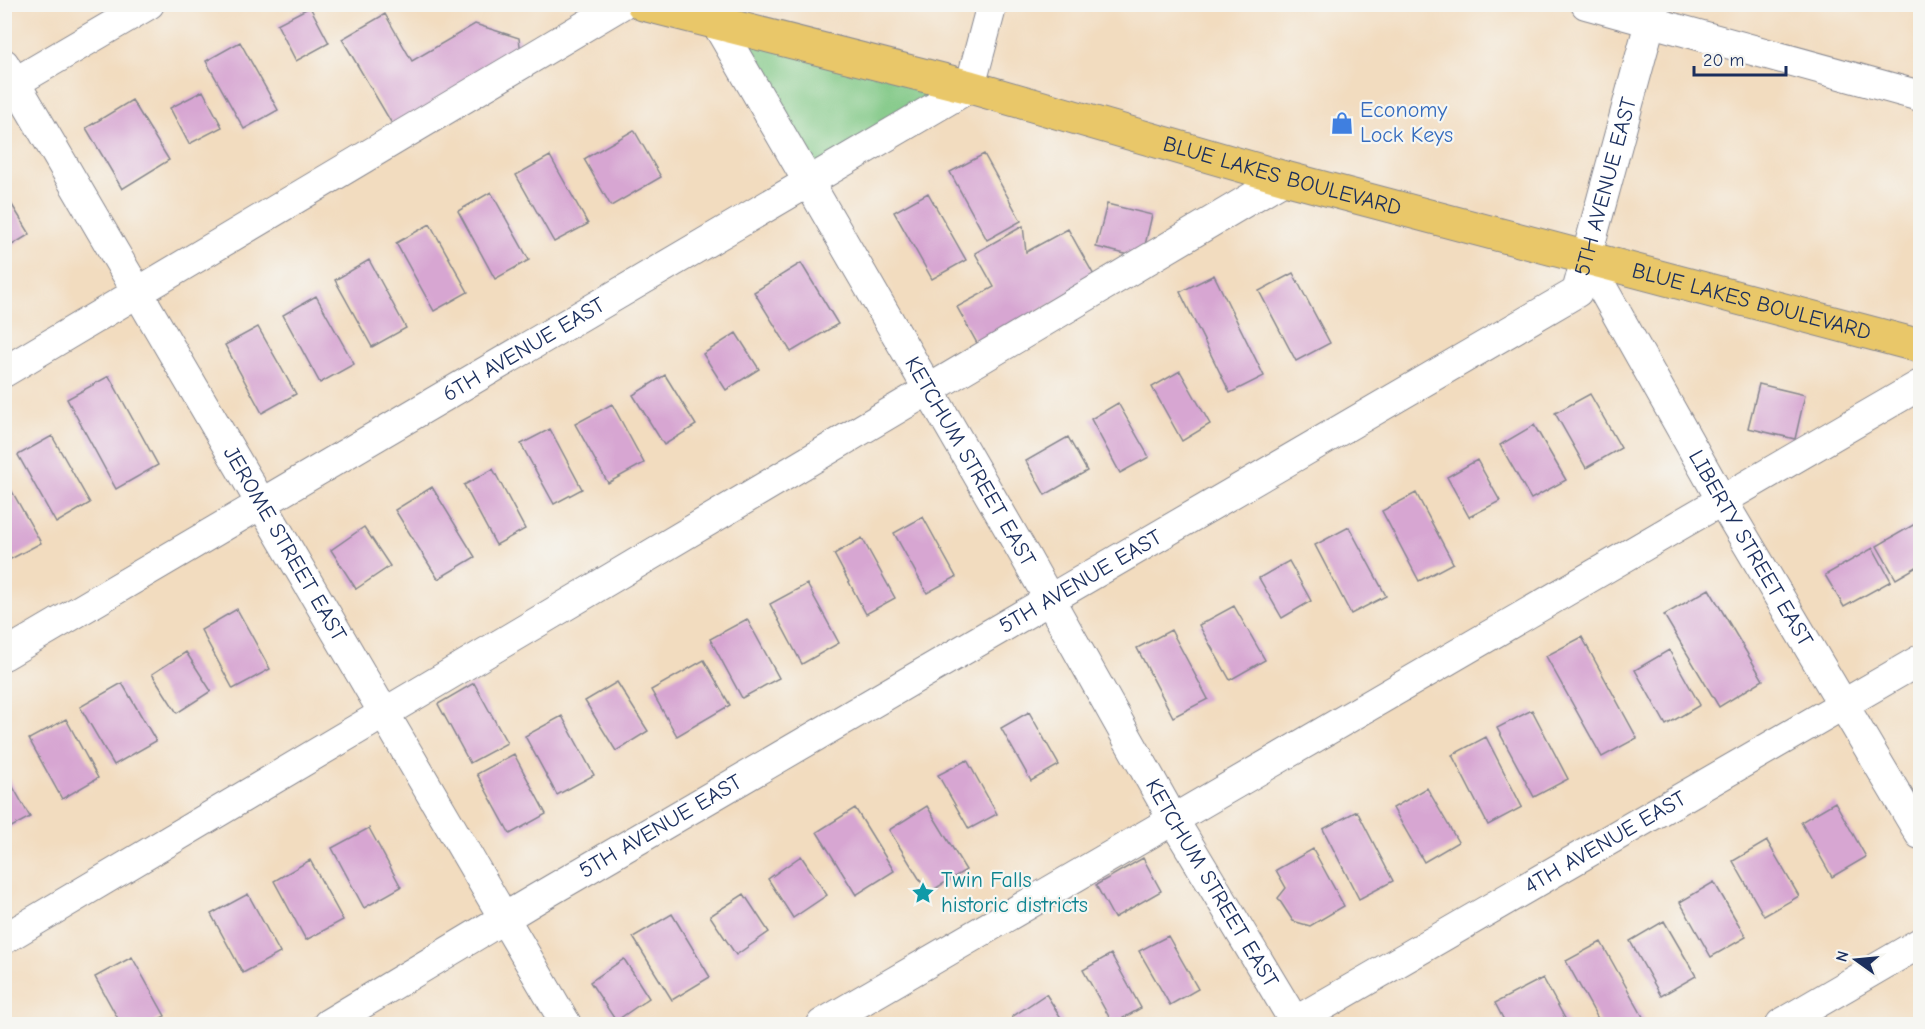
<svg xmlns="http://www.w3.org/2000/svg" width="1925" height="1029" viewBox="0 0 1925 1029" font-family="'Comic Neue',sans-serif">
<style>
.green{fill:#7fc784;stroke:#4d7b71;stroke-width:1.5}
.building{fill:#d7a6d2}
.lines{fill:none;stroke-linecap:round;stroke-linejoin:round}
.minor-casing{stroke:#86868e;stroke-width:32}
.major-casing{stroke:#86868e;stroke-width:35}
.minor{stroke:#fff;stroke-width:30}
.major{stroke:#e9c769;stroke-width:33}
.labels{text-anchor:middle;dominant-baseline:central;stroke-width:4.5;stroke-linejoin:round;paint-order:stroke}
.shop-label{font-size:22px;fill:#366cbe;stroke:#f6f6f2;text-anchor:start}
.street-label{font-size:22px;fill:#1b2f5e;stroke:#f6f6f2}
.culture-label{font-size:22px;fill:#0d838f;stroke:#f6f6f2;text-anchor:start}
</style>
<rect width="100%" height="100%" fill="#f6f6f2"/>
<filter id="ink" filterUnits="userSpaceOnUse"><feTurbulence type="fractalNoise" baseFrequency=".0167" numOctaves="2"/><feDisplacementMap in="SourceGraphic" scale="12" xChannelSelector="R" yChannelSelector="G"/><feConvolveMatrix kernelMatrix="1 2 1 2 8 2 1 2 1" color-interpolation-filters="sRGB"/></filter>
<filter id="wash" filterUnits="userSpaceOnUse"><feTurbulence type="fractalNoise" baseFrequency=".008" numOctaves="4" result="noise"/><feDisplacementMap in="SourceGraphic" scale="24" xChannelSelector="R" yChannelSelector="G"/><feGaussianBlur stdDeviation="1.35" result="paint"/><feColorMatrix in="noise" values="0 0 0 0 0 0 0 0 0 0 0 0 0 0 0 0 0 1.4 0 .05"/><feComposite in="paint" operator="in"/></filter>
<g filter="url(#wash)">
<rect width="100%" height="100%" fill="#f2dcbf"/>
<path class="green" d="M 717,24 L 970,87 L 808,182 Z"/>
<g id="blocks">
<path class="building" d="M 310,7 L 329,43 L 296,61 L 277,24 Z
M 385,14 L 412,61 L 475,24 L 519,38 L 522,61 L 398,134 L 342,39 Z
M 240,42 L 278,110 L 244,129 L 206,61 Z
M 203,91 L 222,127 L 189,144 L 170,108 Z
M 132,100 L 169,160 L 122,189 L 86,128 Z
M 634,130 L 661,177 L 611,206 L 584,159 Z
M 984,154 L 1021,221 L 987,240 L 950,172 Z
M 550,156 L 588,224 L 554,242 L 516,175 Z
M 4,192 L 30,234 L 4,250 Z
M 491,192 L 529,260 L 495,279 L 458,211 Z
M 928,193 L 966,260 L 932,279 L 894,212 Z
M 1107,204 L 1152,215 L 1142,258 L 1096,247 Z
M 430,224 L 468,292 L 434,311 L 396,243 Z
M 1023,226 L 1026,252 L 1068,229 L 1096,279 L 978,345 L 957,307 L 994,287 L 975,253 Z
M 369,260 L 406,328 L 372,347 L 335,280 Z
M 801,263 L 838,324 L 791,352 L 754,292 Z
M 1293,273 L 1330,343 L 1296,361 L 1259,291 Z
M 1214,275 L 1264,376 L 1230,393 L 1180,292 Z
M 316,296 L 354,364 L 320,383 L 283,315 Z
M 258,327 L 296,394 L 262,413 L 225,345 Z
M 736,333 L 759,369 L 726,390 L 703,354 Z
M 1180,371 L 1210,424 L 1182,441 L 1152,387 Z
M 665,375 L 696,425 L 664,445 L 633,395 Z
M 109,376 L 158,465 L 116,489 L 67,399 Z
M 1759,384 L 1805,395 L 1795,439 L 1748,428 Z
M 1590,394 L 1621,448 L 1586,468 L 1555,413 Z
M 1118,403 L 1149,457 L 1120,473 L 1091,419 Z
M 612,404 L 644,463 L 608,483 L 575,424 Z
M 1534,425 L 1566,480 L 1531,499 L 1500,445 Z
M 550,429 L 582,489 L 554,504 L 521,444 Z
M 52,436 L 90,503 L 56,523 L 18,455 Z
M 1068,437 L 1087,471 L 1045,495 L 1026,461 Z
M 1477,460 L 1500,501 L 1469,517 L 1447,477 Z
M 493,469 L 525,529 L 496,545 L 464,485 Z
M 4,477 L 41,543 L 7,561 L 4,557 Z
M 432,487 L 475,557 L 438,579 L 395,510 Z
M 1416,493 L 1453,563 L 1419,581 L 1382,511 Z
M 923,517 L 956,577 L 927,593 L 894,533 Z
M 1920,521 L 1920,565 L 1896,579 L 1877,546 Z
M 364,527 L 390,566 L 356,589 L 331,550 Z
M 1349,527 L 1386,596 L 1351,614 L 1315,545 Z
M 862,538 L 895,598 L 866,614 L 834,554 Z
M 1873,548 L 1891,581 L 1844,607 L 1825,575 Z
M 1289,561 L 1311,601 L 1282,618 L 1259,578 Z
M 807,584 L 839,643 L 802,664 L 770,604 Z
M 1709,589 L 1763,680 L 1719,707 L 1664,615 Z
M 1234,606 L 1265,660 L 1230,680 L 1199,625 Z
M 237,609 L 270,669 L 233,689 L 201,630 Z
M 747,619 L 779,678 L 742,698 L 710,639 Z
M 1171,630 L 1208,699 L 1173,717 L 1137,648 Z
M 1582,637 L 1637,738 L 1602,757 L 1546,656 Z
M 1669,650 L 1700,705 L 1666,725 L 1635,670 Z
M 186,652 L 211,691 L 177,713 L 152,674 Z
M 704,660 L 730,705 L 677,736 L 651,690 Z
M 617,682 L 648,731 L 616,751 L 585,701 Z
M 122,683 L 156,741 L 114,765 L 80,707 Z
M 474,683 L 507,743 L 470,763 L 438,704 Z
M 1532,710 L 1568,779 L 1534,797 L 1497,728 Z
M 1029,712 L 1059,765 L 1031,781 L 1001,728 Z
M 562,716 L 594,775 L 557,795 L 525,736 Z
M 66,719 L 98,778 L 62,799 L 29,739 Z
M 1486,737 L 1522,807 L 1488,825 L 1452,755 Z
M 514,754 L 546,814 L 510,834 L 477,774 Z
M 967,760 L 997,814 L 969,829 L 938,775 Z
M 4,771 L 30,817 L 4,831 Z
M 1427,788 L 1458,842 L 1424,862 L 1393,808 Z
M 1835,802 L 1866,857 L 1832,877 L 1801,822 Z
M 927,806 L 966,870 L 928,893 L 889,830 Z
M 855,808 L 894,871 L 856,895 L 817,832 Z
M 1357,811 L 1393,881 L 1359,899 L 1323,829 Z
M 369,828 L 401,887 L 364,908 L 332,848 Z
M 1767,841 L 1799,896 L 1764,916 L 1733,861 Z
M 1313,849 L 1344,906 L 1310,926 L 1293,921 L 1278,898 L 1286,888 L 1276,870 Z
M 801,856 L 827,895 L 793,918 L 768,879 Z
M 1143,858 L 1161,891 L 1114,918 L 1096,885 Z
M 310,860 L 343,920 L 306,940 L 274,881 Z
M 1714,882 L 1746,937 L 1711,957 L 1680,902 Z
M 248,894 L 280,953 L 243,973 L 211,914 Z
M 744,894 L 769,932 L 736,955 L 710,916 Z
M 672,914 L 710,977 L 672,1000 L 633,937 Z
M 1664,921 L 1696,976 L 1661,996 L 1630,941 Z
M 1168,936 L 1198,989 L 1170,1005 L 1139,951 Z
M 1601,942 L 1647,1024 L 1601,1024 L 1566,961 Z
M 1111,954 L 1141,1008 L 1113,1024 L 1083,970 Z
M 132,957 L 165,1016 L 149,1024 L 121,1024 L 95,977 Z
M 624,959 L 649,998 L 616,1021 L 590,982 Z
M 1543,978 L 1568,1024 L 1506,1024 L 1495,1003 Z
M 1046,994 L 1065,1024 L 1017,1024 L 1012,1017 Z"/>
</g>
</g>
<g filter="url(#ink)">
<use href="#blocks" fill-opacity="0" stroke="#86868e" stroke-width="1.5"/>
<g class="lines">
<g class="minor-casing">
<g id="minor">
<path id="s1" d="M 721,4 L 717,24 L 1025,556 L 1174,821 L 1296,1024"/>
<path d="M 1586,4 L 1920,96"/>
<path id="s2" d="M 4,64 L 566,1024"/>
<path d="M 4,89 L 149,4"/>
<path id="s3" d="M 1586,259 L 1721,499 L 1920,834"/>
<path d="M 4,372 L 622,4"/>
<path id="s4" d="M 4,655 L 970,87 L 992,4"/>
<path d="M 4,939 L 1285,178"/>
<path id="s5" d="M 328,1024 L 536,899 L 1577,292 L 1655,4"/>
<path d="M 822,1024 L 1920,385"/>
<path id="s6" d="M 1291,1024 L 1920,660"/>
<path d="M 1781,1024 L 1920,943"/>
</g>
</g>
<g class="major-casing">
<g id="major">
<path id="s7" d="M 643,4 L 970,87 L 1285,178 L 1920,346"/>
</g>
</g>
<use href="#minor" class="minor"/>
<use href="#major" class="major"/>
</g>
</g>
<defs>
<g id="shop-bare" transform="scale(1.8)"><path d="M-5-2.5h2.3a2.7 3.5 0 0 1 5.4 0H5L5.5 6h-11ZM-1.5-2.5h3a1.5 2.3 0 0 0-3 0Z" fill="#3f7fe0" stroke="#f6f6f2" stroke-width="2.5" paint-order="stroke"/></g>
<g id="sight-bare" transform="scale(1.8)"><path d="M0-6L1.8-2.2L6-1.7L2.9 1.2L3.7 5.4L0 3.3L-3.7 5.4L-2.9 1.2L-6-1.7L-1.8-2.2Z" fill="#0f9aa8" stroke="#f6f6f2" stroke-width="2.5" paint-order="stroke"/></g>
</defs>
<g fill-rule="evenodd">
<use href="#shop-bare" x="1342" y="123"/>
<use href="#sight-bare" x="923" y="893"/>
</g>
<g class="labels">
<g class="shop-label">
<text x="1360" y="110">Economy<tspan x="1360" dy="25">Lock Keys</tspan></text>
</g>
<g class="street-label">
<text stroke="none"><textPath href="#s7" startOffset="662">BLUE LAKES BOULEVARD</textPath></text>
<text stroke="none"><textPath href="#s5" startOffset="1557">5TH AVENUE EAST</textPath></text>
<text stroke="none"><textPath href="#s7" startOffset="1148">BLUE LAKES BOULEVARD</textPath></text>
<text stroke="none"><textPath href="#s4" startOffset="603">6TH AVENUE EAST</textPath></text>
<text stroke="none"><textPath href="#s1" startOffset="526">KETCHUM STREET EAST</textPath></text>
<text stroke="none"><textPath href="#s2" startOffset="556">JEROME STREET EAST</textPath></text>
<text stroke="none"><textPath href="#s3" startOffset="333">LIBERTY STREET EAST</textPath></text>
<text stroke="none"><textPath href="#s5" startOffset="873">5TH AVENUE EAST</textPath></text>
<text stroke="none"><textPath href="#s5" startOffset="387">5TH AVENUE EAST</textPath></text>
<text stroke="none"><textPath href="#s6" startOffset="363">4TH AVENUE EAST</textPath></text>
<text stroke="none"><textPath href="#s1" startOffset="1012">KETCHUM STREET EAST</textPath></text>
</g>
<g class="culture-label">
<text x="941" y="880">Twin Falls<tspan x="941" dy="25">historic districts</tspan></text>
</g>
</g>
<rect width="1925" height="1029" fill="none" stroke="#f6f6f2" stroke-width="24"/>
<g transform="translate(1856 960) rotate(285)" stroke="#f6f6f2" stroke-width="4.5" paint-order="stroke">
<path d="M0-4.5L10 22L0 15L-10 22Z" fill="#1b2f5e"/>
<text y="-9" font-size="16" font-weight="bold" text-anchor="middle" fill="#1b2f5e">N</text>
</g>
<path d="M1694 66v9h92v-9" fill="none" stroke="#1b2f5e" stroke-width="3"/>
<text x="1703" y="66" font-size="18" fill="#1b2f5e" stroke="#f6f6f2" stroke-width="4.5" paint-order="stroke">20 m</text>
</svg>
